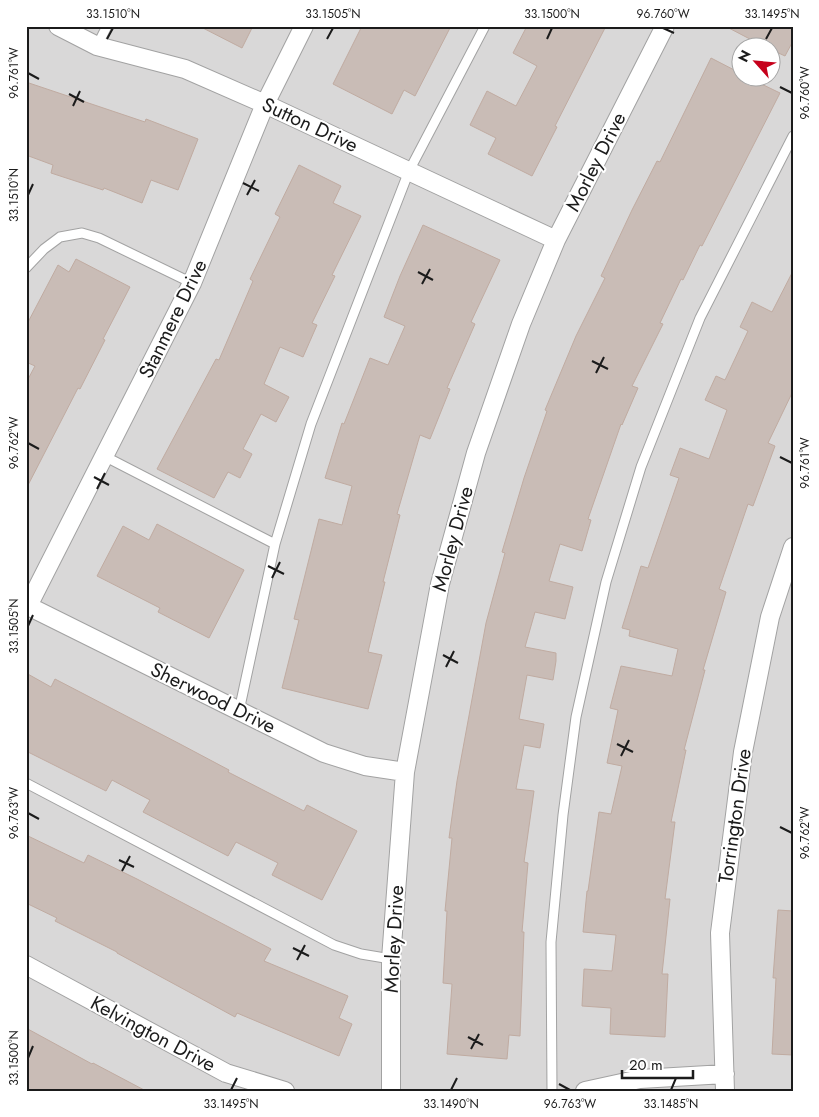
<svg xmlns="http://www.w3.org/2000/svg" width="819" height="1117" viewBox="0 0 819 1117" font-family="Jost,sans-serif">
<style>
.residential{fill:#d9d8d8;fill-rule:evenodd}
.building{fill:#c9bcb6;stroke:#c0aba1}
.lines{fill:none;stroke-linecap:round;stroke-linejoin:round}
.service-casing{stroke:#a2a2a2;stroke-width:11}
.minor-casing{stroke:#a2a2a2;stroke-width:20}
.service{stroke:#fff;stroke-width:9}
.minor{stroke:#fff;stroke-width:18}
.ticks{fill:none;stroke:#1b1b1b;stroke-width:2}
.labels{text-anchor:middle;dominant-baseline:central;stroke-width:4;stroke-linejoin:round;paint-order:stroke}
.street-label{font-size:20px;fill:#1b1b1b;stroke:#fff}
.neatline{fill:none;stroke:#1b1b1b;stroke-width:2}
.ticks-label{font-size:12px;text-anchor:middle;fill:#1b1b1b}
</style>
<rect width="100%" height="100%" fill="#ede7df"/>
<path class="residential" d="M 26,26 L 793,26 L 793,1091 L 26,1091 ZM 742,48 L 772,48 L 772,78 L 742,78 Z"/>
<path class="building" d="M 199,26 L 253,26 L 242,48 Z
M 362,26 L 451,26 L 415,96 L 404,90 L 392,114 L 333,84 Z
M 527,26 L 606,26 L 555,126 L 557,127 L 532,176 L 488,154 L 496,138 L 470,125 L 487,91 L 516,106 L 537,66 L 513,53 Z
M 725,26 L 793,26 L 793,41 L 785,56 L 772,50 L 772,48 L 767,48 Z
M 711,58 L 742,74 L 742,78 L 749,78 L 780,93 L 702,246 L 700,245 L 683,280 L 681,279 L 660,323 L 663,324 L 632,386 L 638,388 L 622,425 L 621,424 L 588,519 L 591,520 L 582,551 L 560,544 L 549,581 L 573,587 L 565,619 L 535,612 L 525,647 L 556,653 L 556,661 L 553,680 L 527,675 L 519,719 L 544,724 L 540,748 L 524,745 L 516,789 L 534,791 L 524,862 L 528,863 L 522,932 L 524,932 L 520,1036 L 509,1035 L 507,1059 L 447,1054 L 452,984 L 443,983 L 447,911 L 445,911 L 452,838 L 449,838 L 457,781 L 486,623 L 505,553 L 502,552 L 524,478 L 547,411 L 545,410 L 576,336 L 605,278 L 601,276 L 632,210 L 657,161 L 660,162 Z
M 26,82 L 145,122 L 146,119 L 198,139 L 178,190 L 151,180 L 142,203 L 104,188 L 103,190 L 51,173 L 53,165 L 26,155 Z
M 299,165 L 341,186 L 333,203 L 361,216 L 332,275 L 335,276 L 312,323 L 317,325 L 303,357 L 280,347 L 264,384 L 289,397 L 276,422 L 261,414 L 243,449 L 252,454 L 240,478 L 228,472 L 214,498 L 157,469 L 216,359 L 219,360 L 253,281 L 250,279 L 280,217 L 275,214 Z
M 423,225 L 500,260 L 471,322 L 475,324 L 447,388 L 450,389 L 430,439 L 420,435 L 397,514 L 400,515 L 383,582 L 385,582 L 368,652 L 382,655 L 368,709 L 282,688 L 299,620 L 294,619 L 319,519 L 342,525 L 352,486 L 325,478 L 342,423 L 344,424 L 370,358 L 388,365 L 405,326 L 384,317 L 400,276 Z
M 76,259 L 130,287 L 103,339 L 105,340 L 80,389 L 78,388 L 26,489 L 26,383 L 35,366 L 26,362 L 26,326 L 58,265 L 69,272 Z
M 793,271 L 793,391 L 768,443 L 775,446 L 753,506 L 748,504 L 719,589 L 726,592 L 703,670 L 705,670 L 684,750 L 686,750 L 671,822 L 675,822 L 665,899 L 670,899 L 662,974 L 668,974 L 665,1037 L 610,1034 L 611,1008 L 582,1006 L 584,969 L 612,971 L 616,935 L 583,932 L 587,891 L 588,891 L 599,812 L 611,814 L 622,766 L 607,763 L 618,710 L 610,708 L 621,666 L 672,676 L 678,649 L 629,636 L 630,630 L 622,628 L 641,566 L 648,568 L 679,478 L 670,475 L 680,448 L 709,459 L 727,410 L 705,400 L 716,376 L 725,380 L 748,331 L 740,327 L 752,302 L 772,312 Z
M 157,524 L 244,570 L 209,638 L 158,612 L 160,608 L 97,576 L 123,526 L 149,540 Z
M 26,673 L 51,687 L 55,679 L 180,744 L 229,770 L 228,772 L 304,811 L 307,805 L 357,831 L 322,900 L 272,875 L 278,863 L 236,842 L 228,856 L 143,812 L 150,800 L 112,780 L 106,791 L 26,751 Z
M 26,835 L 84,863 L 88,855 L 137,879 L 271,949 L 264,961 L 348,996 L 339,1018 L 352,1024 L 339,1056 L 237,1013 L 235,1017 L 117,953 L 117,952 L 55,921 L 57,918 L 26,903 Z
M 778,910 L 793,911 L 793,1055 L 772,1054 L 776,978 L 773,978 Z
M 26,1028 L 92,1064 L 93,1063 L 146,1091 L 26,1091 Z"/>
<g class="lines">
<g class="service-casing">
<path id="service" d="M 97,46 L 107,26
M 26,268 L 44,249 L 60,237 L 82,233 L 99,238 L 192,283
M 104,456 L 275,544
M 239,711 L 275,544 L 311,424 L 409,171 L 485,26
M 26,783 L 334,945 L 361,954 L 391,959
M 552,1091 L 551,942 L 563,815 L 576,717 L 606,582 L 641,467 L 700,318 L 793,136"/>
</g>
<g class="minor-casing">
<path id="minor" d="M 58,26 L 97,46 L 185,69 L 265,104 L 556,240
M 304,26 L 265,104 L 192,283 L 28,606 L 324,753 L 365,766 L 405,772
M 26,965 L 226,1073 L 285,1091
M 391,1091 L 391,959 L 405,772 L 440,584 L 476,453 L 521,324 L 556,240 L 665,26
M 585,1091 L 640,1079 L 725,1074
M 725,1091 L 720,933 L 743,752 L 770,617 L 793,547"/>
</g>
<use href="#service" class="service"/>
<use href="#minor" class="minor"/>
</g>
<path class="ticks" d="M 663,28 L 674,33M 107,39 L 113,28M 327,39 L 333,28M 547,39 L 552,28M 766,39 L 772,28M 28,73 L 39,79M 780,87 L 792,93M 69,94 L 84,102M 73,106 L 80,91M 243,183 L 259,191M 28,195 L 33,184M 247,195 L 255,180M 418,272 L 433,280M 422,284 L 430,269M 592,361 L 608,369M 596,373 L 604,357M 28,443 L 39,449M 780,457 L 792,463M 94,477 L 109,485M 97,489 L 105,473M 268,566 L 284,574M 272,578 L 280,562M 28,626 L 33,615M 443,655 L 458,663M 446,667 L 454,651M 617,744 L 633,752M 621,756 L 629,740M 28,813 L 39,819M 780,827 L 792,833M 119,860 L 134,867M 122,871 L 130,856M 293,948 L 309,956M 297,960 L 305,945M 468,1037 L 483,1045M 471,1049 L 479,1034M 28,1058 L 33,1046M 559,1084 L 570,1090M 231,1090 L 237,1078M 451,1090 L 457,1078M 671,1090 L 676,1078"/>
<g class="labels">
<g class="street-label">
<text transform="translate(310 125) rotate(25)">Sutton Drive</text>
<text transform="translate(596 162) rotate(-63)">Morley Drive</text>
<text transform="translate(173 319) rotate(-64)">Stanmere Drive</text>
<text transform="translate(453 539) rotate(-75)">Morley Drive</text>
<text transform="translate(213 698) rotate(26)">Sherwood Drive</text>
<text transform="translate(735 816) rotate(-82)">Torrington Drive</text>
<text transform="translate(394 939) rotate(-87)">Morley Drive</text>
<text transform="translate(153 1034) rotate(28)">Kelvington Drive</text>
</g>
</g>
<rect width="819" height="1117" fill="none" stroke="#ffffff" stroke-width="55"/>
<g transform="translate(756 62) rotate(297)"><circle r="24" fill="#ffffff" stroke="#a4a4a4"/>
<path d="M0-4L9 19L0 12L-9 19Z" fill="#c6001b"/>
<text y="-8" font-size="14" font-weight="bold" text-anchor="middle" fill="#1b1b1b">N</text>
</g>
<path d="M622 1070v8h71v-8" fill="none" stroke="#1b1b1b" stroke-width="2.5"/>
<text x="629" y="1070" font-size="15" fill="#1b1b1b" stroke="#ffffff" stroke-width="4" paint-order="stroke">20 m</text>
<rect x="28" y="28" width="764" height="1062" class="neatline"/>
<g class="ticks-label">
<text x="113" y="18">33.1510°N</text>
<text x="333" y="18">33.1505°N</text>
<text x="552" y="18">33.1500°N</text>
<text x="663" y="18">96.760°W</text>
<text x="772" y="18">33.1495°N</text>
<text transform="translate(14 73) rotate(-90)" y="4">96.761°W</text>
<text transform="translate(805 93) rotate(-90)" y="4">96.760°W</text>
<text transform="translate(14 195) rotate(-90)" y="4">33.1510°N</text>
<text transform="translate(14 443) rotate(-90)" y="4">96.762°W</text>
<text transform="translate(805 463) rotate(-90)" y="4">96.761°W</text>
<text transform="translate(14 626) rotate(-90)" y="4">33.1505°N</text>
<text transform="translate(14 813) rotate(-90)" y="4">96.763°W</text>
<text transform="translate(805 833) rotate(-90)" y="4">96.762°W</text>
<text transform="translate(14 1058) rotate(-90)" y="4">33.1500°N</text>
<text x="231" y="1108">33.1495°N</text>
<text x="451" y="1108">33.1490°N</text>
<text x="570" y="1108">96.763°W</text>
<text x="671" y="1108">33.1485°N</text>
</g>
</svg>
